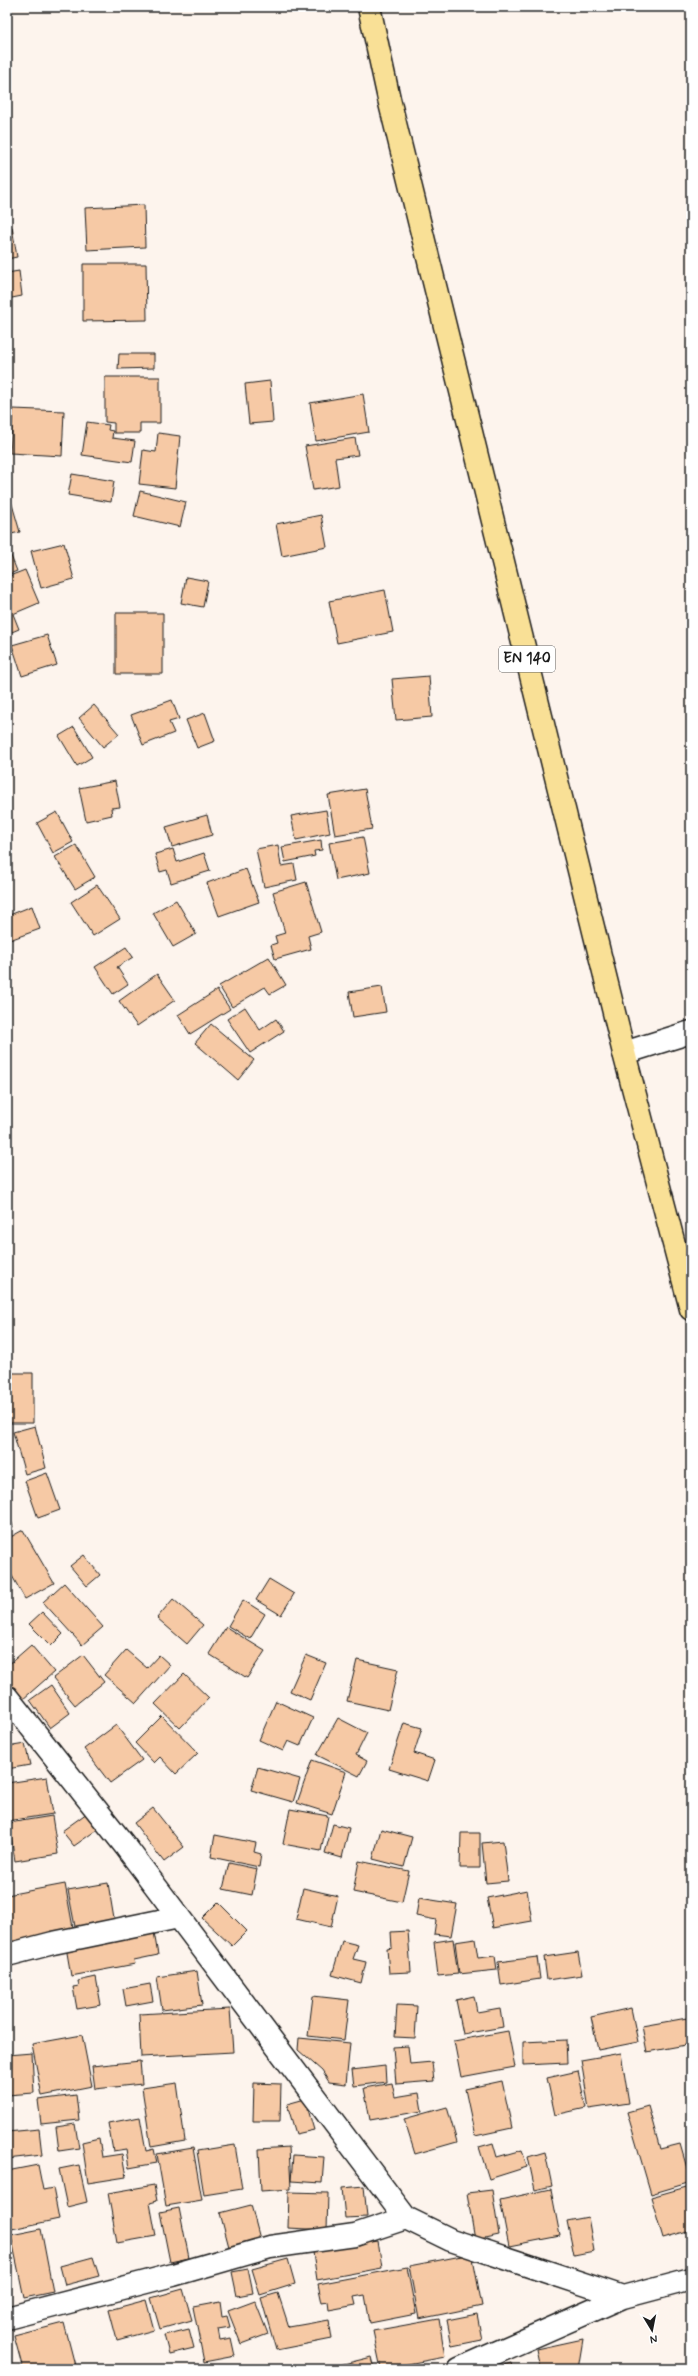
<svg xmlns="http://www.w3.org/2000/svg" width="698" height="2376" viewBox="0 0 698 2376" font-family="Mynerve,sans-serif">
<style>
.building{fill:#f6c9a5;stroke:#1c1c1c}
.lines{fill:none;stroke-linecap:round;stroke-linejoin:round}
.minor-casing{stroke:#1c1c1c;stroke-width:25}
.primary-casing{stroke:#1c1c1c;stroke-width:25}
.minor{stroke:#fff;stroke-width:22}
.primary{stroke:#f9e096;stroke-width:22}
.labels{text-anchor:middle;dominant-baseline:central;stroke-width:3.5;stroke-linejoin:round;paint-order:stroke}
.shield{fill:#fff;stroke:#606060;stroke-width:1}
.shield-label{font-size:15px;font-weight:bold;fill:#1c1c1c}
</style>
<rect width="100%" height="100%" fill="#fdf4ed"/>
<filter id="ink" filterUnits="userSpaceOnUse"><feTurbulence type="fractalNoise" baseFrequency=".025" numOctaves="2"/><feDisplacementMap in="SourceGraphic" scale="8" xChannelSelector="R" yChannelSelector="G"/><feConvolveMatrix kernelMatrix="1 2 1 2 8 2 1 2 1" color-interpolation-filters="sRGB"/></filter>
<g filter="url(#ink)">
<path class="building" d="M 144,205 L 145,247 L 87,250 L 85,208 Z
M 12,227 L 17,257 L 7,259 L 7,228 Z
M 83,264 L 146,264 L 147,320 L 83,321 Z
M 19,271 L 22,296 L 7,299 L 7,273 Z
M 119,354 L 154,354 L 154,368 L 118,369 Z
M 105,377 L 160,377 L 160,423 L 140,423 L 140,433 L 114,433 L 114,423 L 105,422 Z
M 270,381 L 273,422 L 249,424 L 245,384 Z
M 363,394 L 369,432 L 316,441 L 310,403 Z
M 13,409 L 64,411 L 62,456 L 10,453 Z
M 87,422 L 109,425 L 108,430 L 113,431 L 112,438 L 135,441 L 132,462 L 82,455 Z
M 158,433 L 180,436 L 175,488 L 139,484 L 143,450 L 156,452 Z
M 355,438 L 358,455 L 335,458 L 339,486 L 313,490 L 305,446 Z
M 72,474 L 114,481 L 111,502 L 68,495 Z
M 7,487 L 20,532 L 7,535 Z
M 140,491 L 186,502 L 180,527 L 134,516 Z
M 321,515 L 327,547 L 282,556 L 276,524 Z
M 64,543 L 74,579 L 41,588 L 31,551 Z
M 7,546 L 17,571 L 7,575 Z
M 25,570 L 39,603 L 13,614 L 19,629 L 7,634 L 7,577 Z
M 186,577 L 208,581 L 203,607 L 181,603 Z
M 385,590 L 393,632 L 337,643 L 329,601 Z
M 116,613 L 163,613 L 163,674 L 116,674 Z
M 47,635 L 57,665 L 22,676 L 12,645 Z
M 429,676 L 432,717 L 396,720 L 392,679 Z
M 172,700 L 179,719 L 169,722 L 174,733 L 143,745 L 131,715 Z
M 94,705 L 119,734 L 103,747 L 79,718 Z
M 205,713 L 215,741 L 197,748 L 186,720 Z
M 74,727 L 92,757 L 77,766 L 59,736 Z
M 115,781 L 120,807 L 111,808 L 112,815 L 86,821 L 79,788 Z
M 365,789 L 372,829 L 335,835 L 328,795 Z
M 326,810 L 330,833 L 296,840 L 291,816 Z
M 57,812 L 73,842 L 53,853 L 37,823 Z
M 207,815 L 212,835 L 172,847 L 166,827 Z
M 363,837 L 370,873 L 336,880 L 329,843 Z
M 321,840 L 322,850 L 314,851 L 315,856 L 285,862 L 282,847 Z
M 76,845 L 95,877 L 75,889 L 55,857 Z
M 278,845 L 281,866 L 294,864 L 297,880 L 264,887 L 256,849 Z
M 173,849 L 177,862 L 204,853 L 210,871 L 171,883 L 167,870 L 160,872 L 155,854 Z
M 246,869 L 259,902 L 219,916 L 207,883 Z
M 306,882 L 321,932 L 308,936 L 311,949 L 275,959 L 271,945 L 277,943 L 275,936 L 285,933 L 273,892 Z
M 97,885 L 120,919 L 93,936 L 71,902 Z
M 176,900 L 196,934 L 173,947 L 153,913 Z
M 32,906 L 40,929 L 7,941 L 7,916 Z
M 126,947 L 133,957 L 117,967 L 128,984 L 113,994 L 95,967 Z
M 269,957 L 286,985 L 270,994 L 265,987 L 232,1007 L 219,986 Z
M 157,974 L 175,1000 L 137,1026 L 119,1001 Z
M 382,987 L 386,1012 L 353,1017 L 349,992 Z
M 217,990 L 230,1009 L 190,1034 L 178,1015 Z
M 245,1007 L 260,1030 L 276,1019 L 284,1031 L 250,1053 L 227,1019 Z
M 211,1024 L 254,1060 L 238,1080 L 195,1043 Z
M 7,1373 L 33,1373 L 33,1423 L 7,1423 Z
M 35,1426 L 46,1468 L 25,1474 L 13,1432 Z
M 47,1473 L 60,1510 L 38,1518 L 25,1481 Z
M 7,1505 L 13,1527 L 7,1528 Z
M 23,1530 L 54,1583 L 25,1599 L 7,1567 L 7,1539 Z
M 84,1555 L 100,1575 L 87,1586 L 70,1566 Z
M 269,1579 L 294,1594 L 281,1615 L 256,1600 Z
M 64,1583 L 103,1627 L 82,1645 L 43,1602 Z
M 173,1599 L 203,1625 L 187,1644 L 157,1618 Z
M 243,1600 L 265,1614 L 250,1639 L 228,1626 Z
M 42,1612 L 63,1634 L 51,1646 L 29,1624 Z
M 226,1627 L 265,1651 L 247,1678 L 209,1654 Z
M 31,1645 L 54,1672 L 22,1700 L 7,1683 L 7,1666 Z
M 126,1650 L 147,1668 L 159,1655 L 170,1665 L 136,1703 L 104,1675 Z
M 83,1655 L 104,1682 L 75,1705 L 53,1678 Z
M 306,1655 L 326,1663 L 310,1700 L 290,1691 Z
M 357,1660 L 398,1669 L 388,1710 L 347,1701 Z
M 184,1674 L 209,1698 L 180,1728 L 155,1704 Z
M 51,1685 L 70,1713 L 50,1728 L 30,1700 Z
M 276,1701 L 313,1718 L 300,1746 L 288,1741 L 283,1751 L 259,1740 Z
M 162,1716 L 198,1753 L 176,1774 L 160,1757 L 154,1763 L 135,1743 Z
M 338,1718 L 367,1733 L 356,1755 L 367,1761 L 359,1776 L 317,1755 Z
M 404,1723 L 422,1728 L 414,1753 L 435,1760 L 428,1781 L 389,1769 Z
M 116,1725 L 142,1760 L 110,1783 L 84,1749 Z
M 25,1744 L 30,1765 L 7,1769 L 7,1747 Z
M 312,1760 L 346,1772 L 332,1814 L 297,1803 Z
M 258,1767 L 300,1779 L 293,1802 L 251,1790 Z
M 47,1777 L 53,1814 L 7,1821 L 7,1783 Z
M 153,1808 L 184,1847 L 164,1862 L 134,1823 Z
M 290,1809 L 328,1816 L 321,1851 L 283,1844 Z
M 87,1813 L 98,1829 L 74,1846 L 62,1831 Z
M 52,1816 L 58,1854 L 15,1861 L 9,1823 Z
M 333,1824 L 349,1828 L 342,1858 L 325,1853 Z
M 381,1829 L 412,1837 L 404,1867 L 373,1859 Z
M 461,1833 L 480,1833 L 480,1868 L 460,1868 Z
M 215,1835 L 256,1843 L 254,1852 L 261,1854 L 259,1867 L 211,1857 Z
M 503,1841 L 508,1881 L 486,1883 L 482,1843 Z
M 7,1849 L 10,1864 L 7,1865 Z
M 359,1861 L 409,1871 L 402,1902 L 353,1892 Z
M 229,1863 L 257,1869 L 252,1895 L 223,1889 Z
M 108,1883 L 115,1925 L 76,1932 L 68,1890 Z
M 65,1884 L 74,1933 L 7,1946 L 7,1895 Z
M 303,1888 L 338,1896 L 331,1927 L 296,1919 Z
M 527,1890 L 532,1921 L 493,1928 L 487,1898 Z
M 419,1898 L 457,1904 L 451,1936 L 434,1934 L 436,1920 L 416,1916 Z
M 218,1902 L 247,1931 L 232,1946 L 202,1918 Z
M 408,1931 L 411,1972 L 389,1973 L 387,1949 L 392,1948 L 391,1932 Z
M 154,1932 L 158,1955 L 134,1960 L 135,1964 L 71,1976 L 66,1947 Z
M 453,1939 L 458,1974 L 438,1976 L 434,1942 Z
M 475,1939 L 478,1958 L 495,1956 L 497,1970 L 459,1974 L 455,1942 Z
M 342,1941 L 358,1945 L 353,1959 L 366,1962 L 361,1983 L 332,1975 Z
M 578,1952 L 582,1975 L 547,1980 L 544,1957 Z
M 537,1957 L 540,1979 L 501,1985 L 498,1962 Z
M 197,1971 L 202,2005 L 162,2010 L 157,1977 Z
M 96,1977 L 101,2005 L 77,2009 L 73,1987 L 79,1986 L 78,1981 Z
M 150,1984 L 153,2001 L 126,2006 L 123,1989 Z
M 313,1996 L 349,2000 L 344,2040 L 308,2036 Z
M 474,1996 L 477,2012 L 500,2008 L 503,2027 L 463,2034 L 456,2000 Z
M 397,2005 L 417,2006 L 415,2038 L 395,2037 Z
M 631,2008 L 638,2042 L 598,2050 L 591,2017 Z
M 230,2009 L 233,2052 L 141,2057 L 139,2014 Z
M 687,2018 L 691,2044 L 647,2052 L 642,2026 Z
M 508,2031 L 515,2067 L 461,2077 L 454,2041 Z
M 82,2035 L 92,2086 L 42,2096 L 32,2044 Z
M 299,2038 L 350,2043 L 346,2084 L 329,2082 L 322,2071 L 298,2050 Z
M 566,2040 L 567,2063 L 523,2065 L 523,2042 Z
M 408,2046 L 410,2064 L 432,2062 L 434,2081 L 396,2084 L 393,2047 Z
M 32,2053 L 34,2093 L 7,2095 L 7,2055 Z
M 621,2053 L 629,2103 L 589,2109 L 581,2060 Z
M 140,2061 L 142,2084 L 95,2089 L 92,2066 Z
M 385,2066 L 386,2082 L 354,2086 L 352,2070 Z
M 578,2071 L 586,2108 L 555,2115 L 547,2078 Z
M 502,2081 L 512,2128 L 475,2136 L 465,2089 Z
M 177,2083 L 185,2141 L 151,2147 L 142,2088 Z
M 254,2083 L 281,2084 L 280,2121 L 253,2121 Z
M 392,2083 L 395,2097 L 419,2093 L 422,2111 L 370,2120 L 364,2088 Z
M 76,2095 L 79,2120 L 41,2124 L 38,2100 Z
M 305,2099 L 314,2130 L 296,2134 L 287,2104 Z
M 648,2106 L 660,2149 L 680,2144 L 691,2182 L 651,2194 L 627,2112 Z
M 447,2107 L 457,2142 L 415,2154 L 404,2119 Z
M 140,2117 L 146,2151 L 154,2149 L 157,2163 L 129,2168 L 126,2149 L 113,2151 L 108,2123 Z
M 75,2124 L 79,2148 L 59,2151 L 56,2127 Z
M 39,2129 L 42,2155 L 7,2159 L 7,2132 Z
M 99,2138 L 102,2157 L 122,2154 L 126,2177 L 88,2183 L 82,2142 Z
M 493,2143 L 497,2157 L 522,2150 L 527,2167 L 489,2179 L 479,2147 Z
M 235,2145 L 242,2189 L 204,2195 L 197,2151 Z
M 289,2147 L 291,2189 L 261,2191 L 259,2149 Z
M 193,2148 L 202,2200 L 166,2206 L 157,2154 Z
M 545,2152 L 552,2186 L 535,2190 L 528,2157 Z
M 293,2155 L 324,2157 L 322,2183 L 291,2181 Z
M 38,2165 L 43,2190 L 53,2188 L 59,2219 L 7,2230 L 7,2171 Z
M 79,2165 L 87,2202 L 67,2207 L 59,2169 Z
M 154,2185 L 157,2201 L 150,2203 L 156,2236 L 117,2243 L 108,2193 Z
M 364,2186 L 367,2217 L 345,2218 L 342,2188 Z
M 690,2186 L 691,2230 L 663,2238 L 651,2197 Z
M 551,2189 L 560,2236 L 509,2246 L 500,2200 Z
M 492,2190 L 499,2235 L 475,2240 L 467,2193 Z
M 289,2192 L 328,2193 L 327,2230 L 288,2228 Z
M 251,2205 L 260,2239 L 229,2247 L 220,2213 Z
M 179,2208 L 189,2258 L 170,2262 L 160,2212 Z
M 588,2217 L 594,2251 L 574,2255 L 567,2221 Z
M 41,2229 L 53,2292 L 24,2298 L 11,2235 Z
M 378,2241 L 382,2268 L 317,2280 L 313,2252 Z
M 472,2254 L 482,2306 L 419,2319 L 409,2266 Z
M 93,2257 L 99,2276 L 65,2285 L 60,2266 Z
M 288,2259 L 295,2284 L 260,2295 L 252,2269 Z
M 407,2267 L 416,2314 L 370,2323 L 365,2295 L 354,2297 L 356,2305 L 329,2310 L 328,2302 L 322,2303 L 318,2284 Z
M 248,2269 L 253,2293 L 237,2296 L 232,2272 Z
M 183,2289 L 192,2320 L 160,2329 L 151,2298 Z
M 278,2293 L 289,2327 L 329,2320 L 332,2339 L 276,2350 L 261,2298 Z
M 146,2300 L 154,2330 L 117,2340 L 109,2310 Z
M 255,2301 L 268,2334 L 241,2344 L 228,2311 Z
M 220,2302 L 222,2317 L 227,2316 L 230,2327 L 218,2329 L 220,2340 L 231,2338 L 235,2356 L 204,2362 L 193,2307 Z
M 477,2314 L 482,2340 L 452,2346 L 447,2320 Z
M 439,2319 L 445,2357 L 381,2369 L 373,2331 Z
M 64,2323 L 76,2369 L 23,2369 L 14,2336 Z
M 189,2329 L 194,2348 L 169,2354 L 164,2335 Z
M 583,2339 L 578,2369 L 541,2369 L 537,2349 Z
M 372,2357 L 375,2369 L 328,2369 L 327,2368 Z
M 511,2363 L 513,2369 L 489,2369 Z"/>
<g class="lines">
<g class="minor-casing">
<path id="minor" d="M 624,1053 L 691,1032
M 7,1697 L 126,1847 L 406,2218 L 451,2240 L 623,2297
M 7,1955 L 53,1943 L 179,1917
M 7,2318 L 173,2275 L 270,2247 L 355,2235 L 406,2218
M 459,2369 L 623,2297 L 691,2279"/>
</g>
<g class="primary-casing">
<path id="primary" d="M 369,7 L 389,99 L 624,1053 L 691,1309"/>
</g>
<use href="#minor" class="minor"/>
<use href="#primary" class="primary"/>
</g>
</g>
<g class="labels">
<rect class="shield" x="499" y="646" width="56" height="26" rx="3"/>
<g class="shield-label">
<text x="527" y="659">EN 140</text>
</g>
</g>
<rect width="698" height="2376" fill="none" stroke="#fff" stroke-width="24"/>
<rect x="12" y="12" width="674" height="2352" fill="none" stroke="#1c1c1c" stroke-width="1.5" filter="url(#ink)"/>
<g transform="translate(652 2330) rotate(170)" stroke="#ffffff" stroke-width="3" paint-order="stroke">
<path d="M0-3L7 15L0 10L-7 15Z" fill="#1c1c1c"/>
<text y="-6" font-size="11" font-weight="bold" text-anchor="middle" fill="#1c1c1c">N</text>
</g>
</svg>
